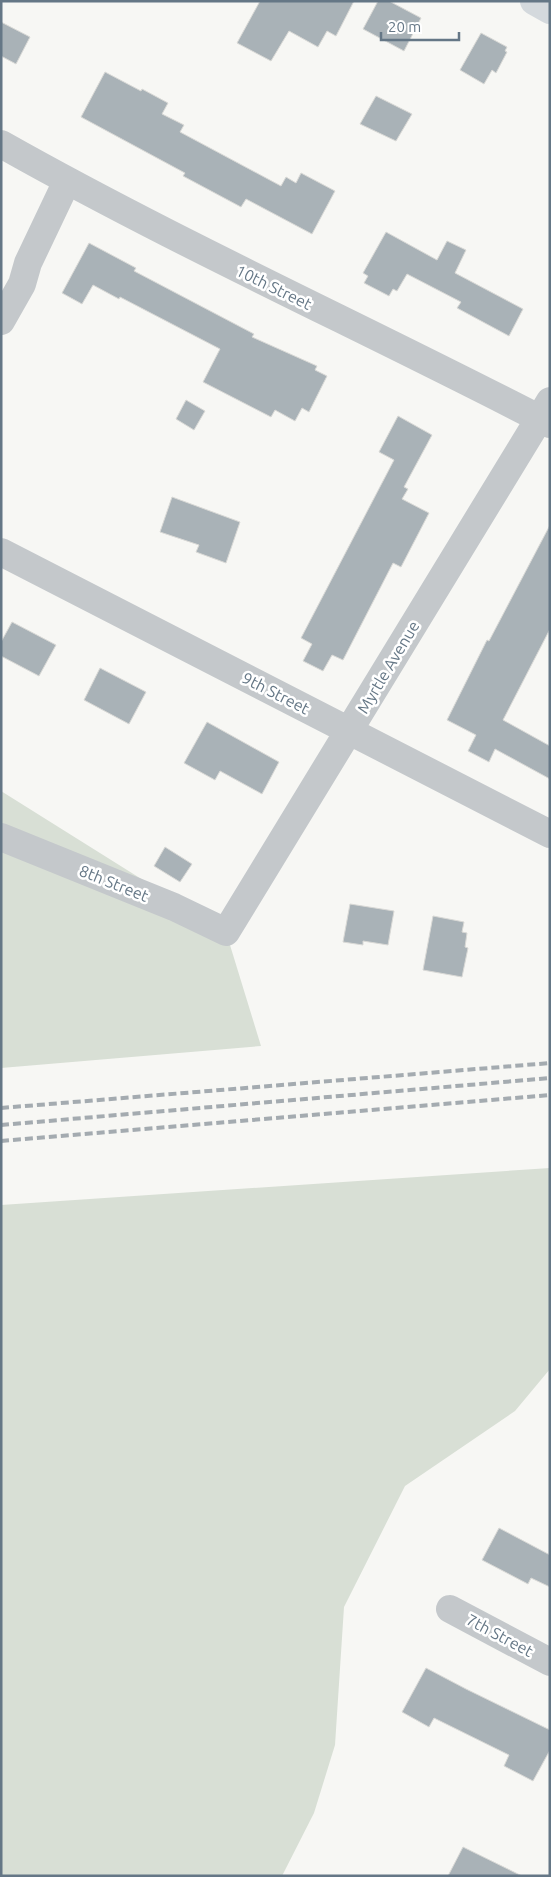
<svg xmlns="http://www.w3.org/2000/svg" width="551" height="1877" viewBox="0 0 551 1877" font-family="Ubuntu,sans-serif">
<style>
.green{fill:#d8dfd5}
.building{fill:#a9b2b7;stroke:#d9d9d6}
.lines{fill:none;stroke-linecap:round;stroke-linejoin:round}
.minor{stroke:#c4c8cb;stroke-width:28}
.major{stroke:#d4d9dd;stroke-width:28}
.rail{stroke:#a4abb0;stroke-width:4;stroke-dasharray:8 4;stroke-linecap:butt}
.labels{text-anchor:middle;dominant-baseline:central;stroke-width:5;stroke-linejoin:round;paint-order:stroke}
.street-label{font-size:16px;fill:#657786;stroke:#fff}
</style>
<rect width="100%" height="100%" fill="#f7f7f4"/>
<path class="green" d="M 1,791 L 226,932 L 261,1046 L 1,1068 Z
M 550,1168 L 550,1369 L 515,1411 L 405,1486 L 344,1607 L 335,1745 L 314,1813 L 282,1876 L 1,1876 L 1,1205 Z"/>
<path class="building" d="M 260,1 L 354,1 L 336,36 L 327,31 L 318,47 L 289,31 L 271,61 L 237,43 Z
M 378,1 L 389,1 L 421,18 L 404,51 L 363,29 Z
M 1,22 L 30,37 L 16,64 L 1,56 Z
M 481,33 L 507,47 L 505,51 L 507,52 L 496,73 L 492,70 L 484,84 L 460,70 Z
M 105,72 L 141,91 L 142,89 L 168,103 L 162,114 L 184,125 L 180,132 L 281,186 L 286,177 L 296,183 L 301,173 L 335,191 L 312,234 L 246,199 L 241,207 L 183,176 L 185,173 L 81,117 Z
M 376,96 L 412,114 L 396,141 L 360,124 Z
M 386,232 L 437,260 L 447,241 L 466,250 L 455,273 L 523,309 L 509,336 L 457,308 L 461,302 L 407,274 L 397,291 L 393,289 L 389,296 L 364,283 L 368,276 L 363,273 Z
M 89,243 L 136,268 L 134,271 L 254,334 L 252,337 L 317,366 L 315,370 L 327,376 L 309,412 L 302,408 L 295,421 L 275,410 L 271,417 L 203,382 L 220,349 L 120,297 L 119,299 L 93,285 L 82,304 L 62,293 Z
M 186,400 L 205,411 L 194,430 L 176,419 Z
M 398,416 L 432,435 L 404,487 L 408,489 L 402,499 L 429,513 L 401,567 L 393,563 L 343,660 L 332,655 L 323,671 L 303,661 L 312,644 L 301,638 L 394,460 L 379,452 Z
M 172,497 L 240,522 L 226,563 L 196,552 L 199,545 L 160,532 Z
M 550,525 L 550,629 L 503,720 L 550,746 L 550,779 L 495,749 L 489,762 L 468,751 L 476,735 L 447,720 L 487,640 L 489,641 Z
M 12,622 L 56,645 L 39,676 L 1,656 L 1,642 Z
M 100,668 L 146,692 L 129,724 L 84,700 Z
M 207,722 L 279,762 L 262,794 L 220,771 L 215,780 L 184,763 Z
M 165,847 L 192,864 L 180,882 L 154,866 Z
M 350,904 L 394,911 L 388,945 L 363,941 L 363,945 L 343,942 Z
M 433,916 L 464,922 L 462,932 L 467,933 L 465,947 L 468,948 L 462,977 L 423,970 Z
M 499,1528 L 550,1555 L 550,1587 L 531,1578 L 528,1584 L 482,1560 Z
M 426,1668 L 466,1689 L 550,1730 L 550,1750 L 533,1781 L 504,1766 L 509,1755 L 434,1718 L 429,1727 L 402,1712 Z
M 463,1847 L 522,1876 L 448,1876 Z"/>
<g class="lines">
<path class="minor" d="M 1,144 C 180,245 367,329 550,424
M 1,321 L 22,284 L 28,263 L 67,181
M 1,552 L 550,834
M 1,837 L 174,907 L 226,932 L 550,401
M 450,1609 L 550,1662"/>
<path class="major" d="M 534,1 L 550,10"/>
<path class="rail" d="M 1,1108 L 550,1063
M 1,1125 L 550,1078
M 1,1141 L 550,1095"/>
</g>
<g class="labels">
<g class="street-label">
<text transform="translate(274 287) rotate(26)">10th Street</text>
<text transform="translate(388 667) rotate(-59)">Myrtle Avenue</text>
<text transform="translate(276 693) rotate(27)">9th Street</text>
<text transform="translate(114 883) rotate(22)">8th Street</text>
<text transform="translate(500 1635) rotate(28)">7th Street</text>
</g>
</g>
<rect width="551" height="1877" fill="none" stroke="#657786" stroke-width="5"/>
<path d="M381 32v8h78v-8" fill="none" stroke="#657786" stroke-width="2.5"/>
<text x="388" y="32" font-size="15" fill="#657786" stroke="#ffffff" stroke-width="4" paint-order="stroke">20 m</text>
</svg>
